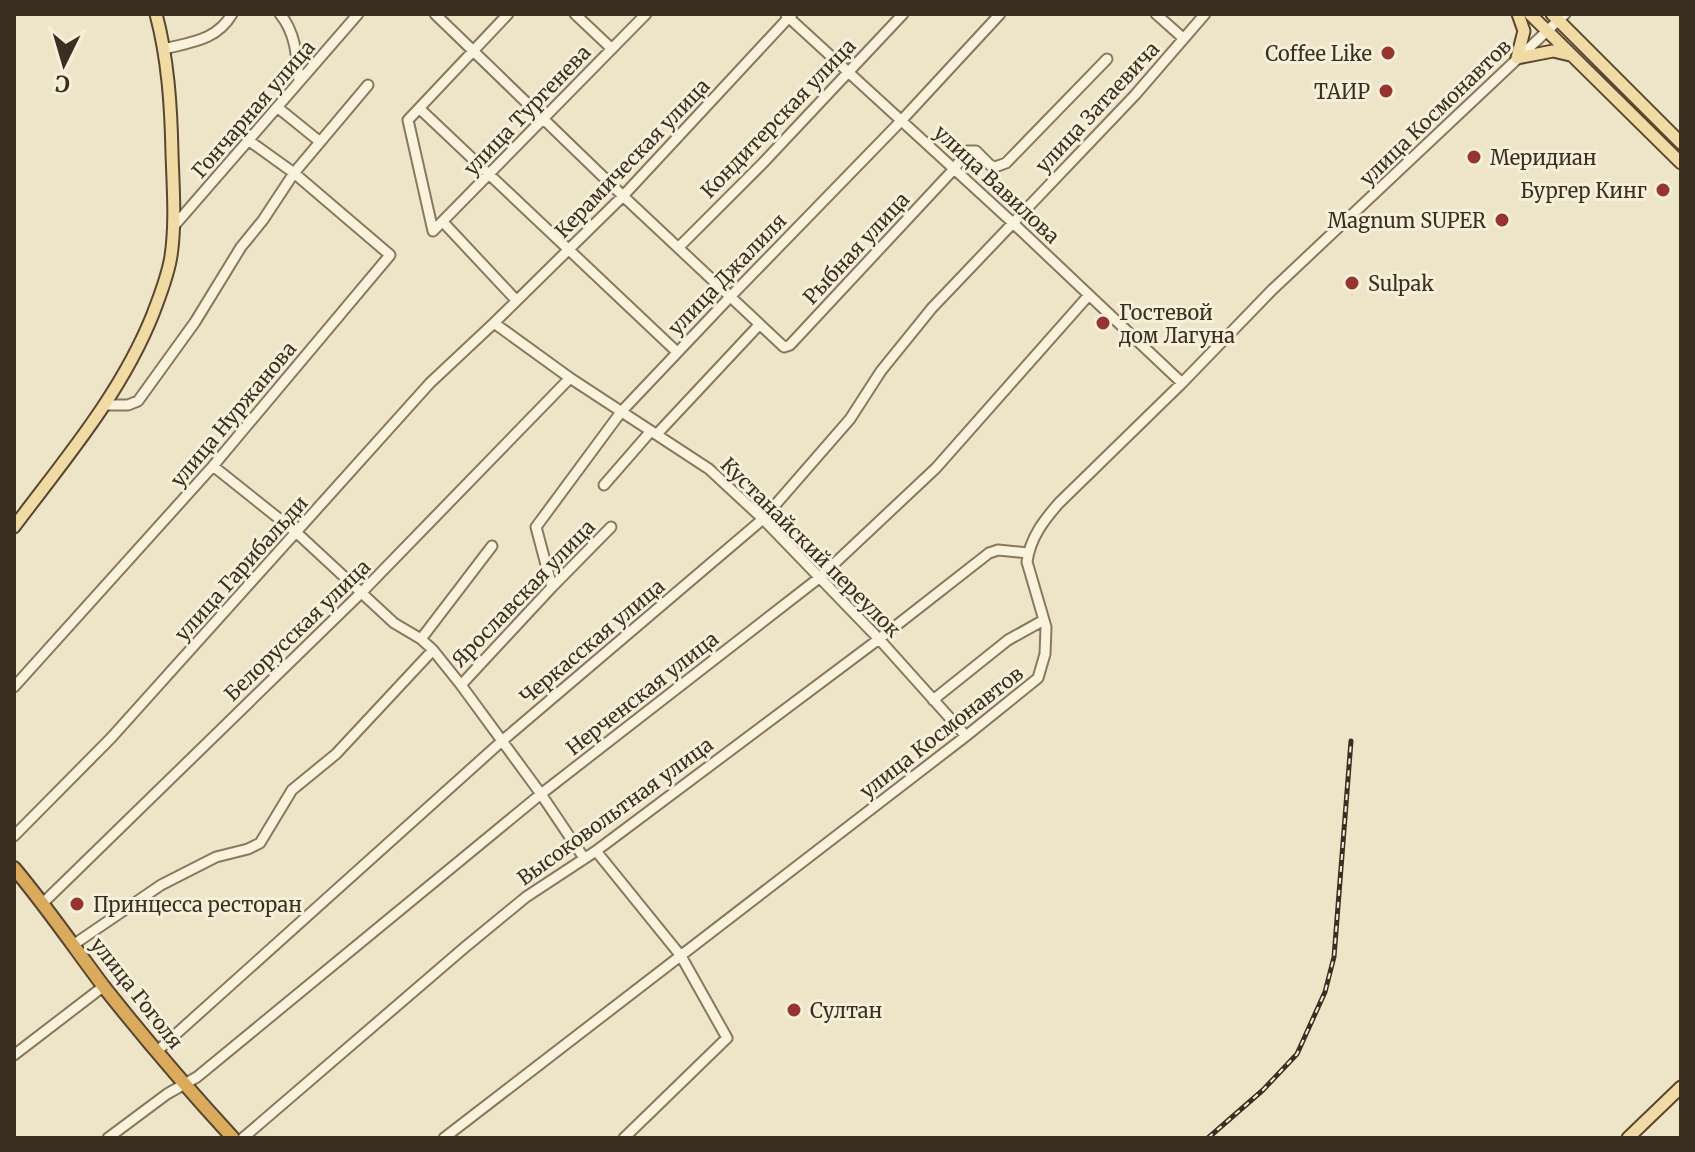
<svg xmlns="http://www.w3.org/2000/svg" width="1695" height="1152" viewBox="0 0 1695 1152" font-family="Merriweather,serif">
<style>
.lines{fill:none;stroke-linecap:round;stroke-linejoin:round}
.minor-casing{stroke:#8a785e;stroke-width:13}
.major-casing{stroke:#594632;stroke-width:15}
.highway-casing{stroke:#594632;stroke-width:16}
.minor{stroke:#f9f2dd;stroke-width:9}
.major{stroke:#efdba3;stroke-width:11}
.highway{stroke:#daaa5d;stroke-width:12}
.rail-casing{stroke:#3b2f21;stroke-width:5}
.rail{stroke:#f6efd9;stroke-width:2;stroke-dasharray:6;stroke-linecap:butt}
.poi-dot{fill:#98342f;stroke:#f6efd9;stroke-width:3}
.labels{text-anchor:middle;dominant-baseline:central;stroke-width:6;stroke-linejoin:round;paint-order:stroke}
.poi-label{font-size:20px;fill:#3b2f21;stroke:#f6efd9;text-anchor:start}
.street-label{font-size:20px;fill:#3b2f21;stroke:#f6efd9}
</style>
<rect width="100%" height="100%" fill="#eee5c9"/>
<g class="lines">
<g class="minor-casing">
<path id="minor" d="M 280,14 C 296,33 297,58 299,82
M 435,14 L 623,196 L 784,347 L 790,345 L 954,169 L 967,151 L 976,151 L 990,165 L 995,167 L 1006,163 L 1107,59
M 575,14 L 612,49
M 1156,14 L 1183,38
M 786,15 L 1013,223 L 1182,383
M 164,49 C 192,42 217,40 232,14
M 277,107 L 319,141
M 420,109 L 677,352
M 443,222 L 516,300
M 174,226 L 358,14
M 433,231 L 646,14
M 433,231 L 408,120 L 508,14
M 679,247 L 762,164 L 903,14
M 494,323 L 570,378 L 709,469 L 763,519 L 879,639 L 966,736
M 105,405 L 128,405 L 138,401 L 195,322 L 241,247 L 263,220 L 294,173 L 368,85
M 657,434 L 759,325
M 213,466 L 297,533 L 394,623 L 421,639 L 433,650 L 461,685 L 541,794 L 584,858
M 604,485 L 651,431
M 552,587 L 536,527 L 621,412 L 730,297 L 901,121 L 1000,14
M 421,639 L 492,546
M 461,685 L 552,587 L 611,527
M 14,687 L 213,466 L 390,255 L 294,173 L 248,140
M 933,700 L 1008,640 L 1044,620
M 14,836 L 111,738 L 430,383 L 494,323 L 623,196 L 792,14
M 596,851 L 681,956 L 727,1038 L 624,1138
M 43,903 L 362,592 L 570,378
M 73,945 L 161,885 L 216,857 L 248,849 L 260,843 L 292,790 L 336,754 L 433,650
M 156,1052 L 502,741 L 763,519 L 850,419 L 881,371 L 932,308 L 1135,95 L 1205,14
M 14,1055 L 104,986
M 108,1138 L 167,1094 L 197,1077 L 541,794 L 819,578 L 936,468 L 1089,295
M 243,1138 L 464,948 L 526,897 L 596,851 L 879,639 L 989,553 L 998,550 L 1028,553
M 444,1138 L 966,736 L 1038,678 L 1045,654 L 1046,627 L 1027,562 C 1030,538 1044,520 1059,503 L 1182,383 L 1272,290 L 1565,14"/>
</g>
<g class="major-casing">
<path id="major" d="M 1518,14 L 1524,31 L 1517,58 L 1553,51 L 1570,55
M 1530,14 L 1681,163
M 1552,14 L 1681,143
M 14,527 C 65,459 121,394 153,314 C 160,295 168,276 171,256 C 176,222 173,187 172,153 C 171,106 168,59 156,14
M 1628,1138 L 1681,1087"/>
</g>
<g class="highway-casing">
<path id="highway" d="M 14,868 C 46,906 74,947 104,987 C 145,1039 188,1089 233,1138"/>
</g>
<use href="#minor" class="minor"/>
<use href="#major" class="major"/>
<use href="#highway" class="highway"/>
<g class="rail-casing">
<path id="rail" d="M 1208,1138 L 1263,1090 L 1297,1054 L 1325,992 L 1334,957 L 1351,741"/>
</g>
<use href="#rail" class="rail"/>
</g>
<g class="poi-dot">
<circle cx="1388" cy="53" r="8"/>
<circle cx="1386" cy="91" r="8"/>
<circle cx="1474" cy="157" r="8"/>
<circle cx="1663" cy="190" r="8"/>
<circle cx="1502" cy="220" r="8"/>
<circle cx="1352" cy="283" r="8"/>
<circle cx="1103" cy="323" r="8"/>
<circle cx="77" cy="904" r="8"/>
<circle cx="794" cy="1010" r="8"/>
</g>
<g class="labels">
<g class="poi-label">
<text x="1372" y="53" text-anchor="end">Coffee Like</text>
<text x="1370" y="91" text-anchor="end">ТАИР</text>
<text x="1490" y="157">Меридиан</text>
<text x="1647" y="190" text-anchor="end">Бургер Кинг</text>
<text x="1486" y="220" text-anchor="end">Magnum SUPER</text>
<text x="1368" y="283">Sulpak</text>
<text x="1119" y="312">Гостевой<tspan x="1119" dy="23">дом Лагуна</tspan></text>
<text x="93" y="904">Принцесса ресторан</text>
<text x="810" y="1010">Султан</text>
</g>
<g class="street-label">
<text transform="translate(1097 107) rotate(-47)">улица Затаевича</text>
<text transform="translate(253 109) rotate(-49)">Гончарная улица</text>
<text transform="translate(527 110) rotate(-46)">улица Тургенева</text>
<text transform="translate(1435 112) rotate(-44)">улица Космонавтов</text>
<text transform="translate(778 118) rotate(-46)">Кондитерская улица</text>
<text transform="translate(632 158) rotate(-46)">Керамическая улица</text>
<text transform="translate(997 184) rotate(43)">улица Вавилова</text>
<text transform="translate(856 248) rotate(-47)">Рыбная улица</text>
<text transform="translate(727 274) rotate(-46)">улица Джалиля</text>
<text transform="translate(233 414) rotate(-50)">улица Нуржанова</text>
<text transform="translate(811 547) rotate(45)">Кустанайский переулок</text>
<text transform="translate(241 568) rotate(-48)">улица Гарибальди</text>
<text transform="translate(523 593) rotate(-46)">Ярославская улица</text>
<text transform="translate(297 630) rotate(-44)">Белорусская улица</text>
<text transform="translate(592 641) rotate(-40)">Черкасская улица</text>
<text transform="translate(642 693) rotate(-38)">Нерченская улица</text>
<text transform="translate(941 732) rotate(-38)">улица Космонавтов</text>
<text transform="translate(615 811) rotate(-36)">Высоковольтная улица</text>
<text transform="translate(137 993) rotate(52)">улица Гоголя</text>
</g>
</g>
<rect width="1695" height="1152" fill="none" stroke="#3b2f21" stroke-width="32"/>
<g transform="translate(64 64) rotate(185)" stroke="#f6efd9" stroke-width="6" paint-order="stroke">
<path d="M0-6L14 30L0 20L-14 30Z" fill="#3b2f21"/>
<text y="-12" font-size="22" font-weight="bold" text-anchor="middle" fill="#3b2f21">С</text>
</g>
</svg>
